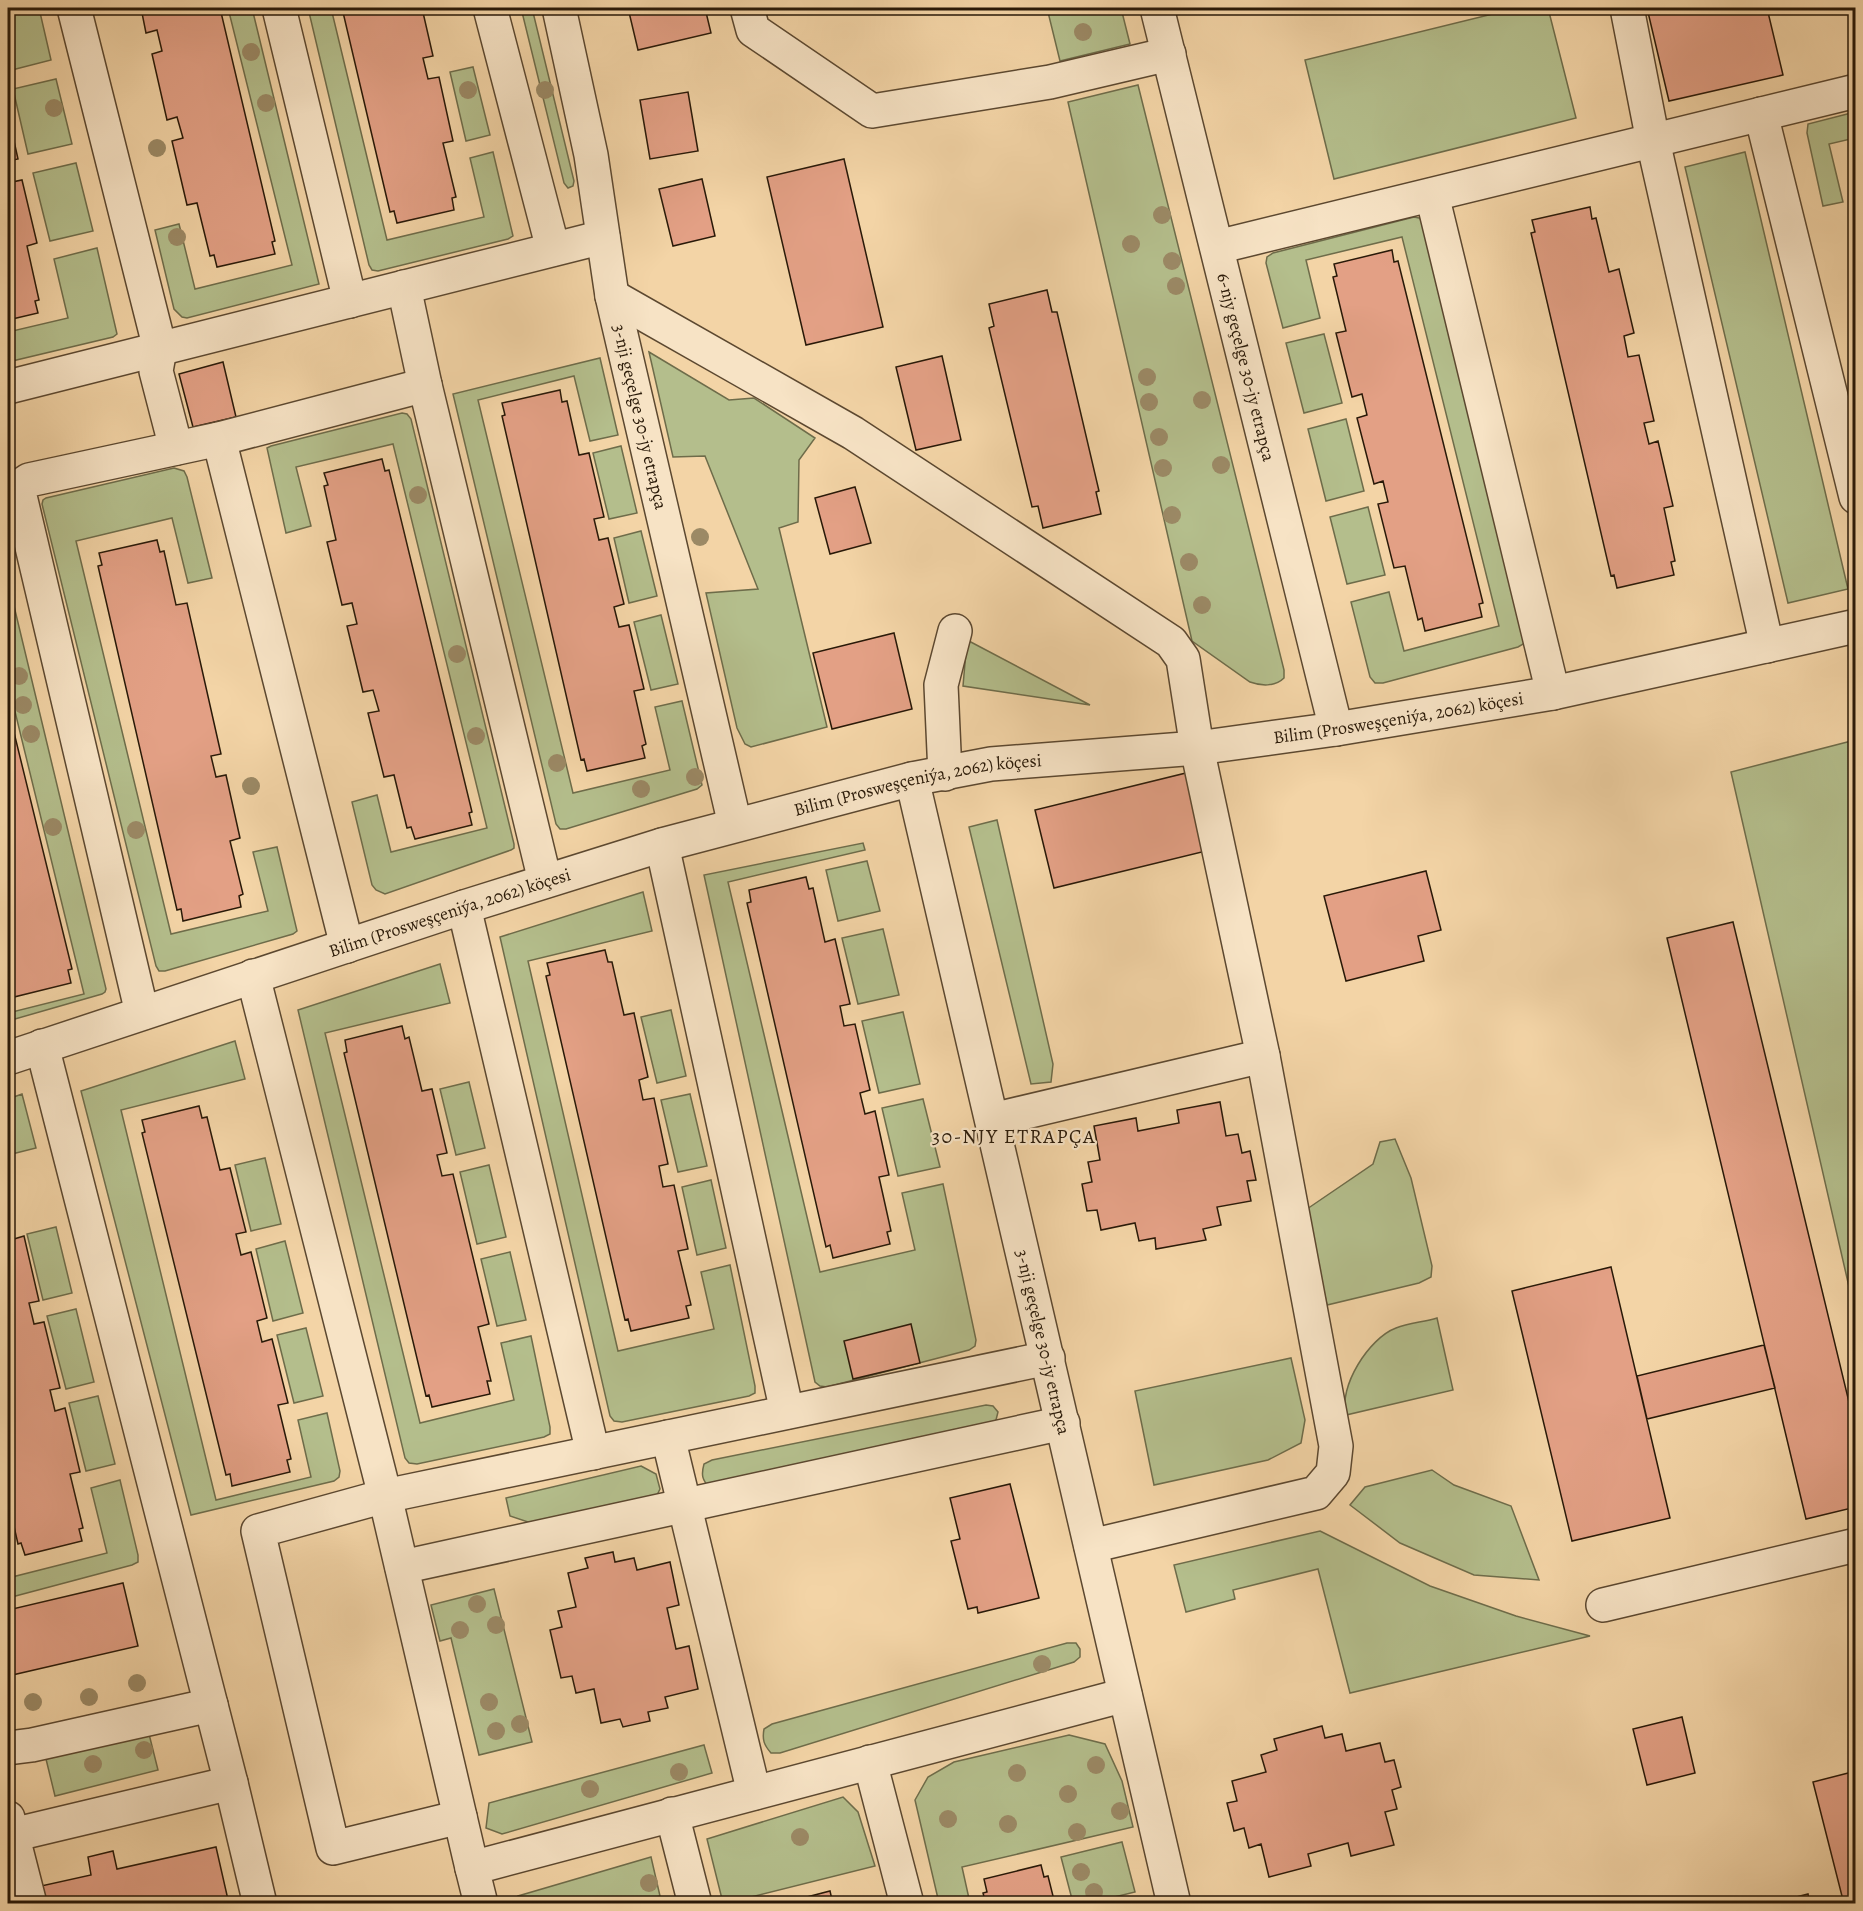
<svg xmlns="http://www.w3.org/2000/svg" width="1863" height="1911" viewBox="0 0 1863 1911" font-family="Alegreya,serif">
<style>
.green{fill:#b4be8c;stroke:#6e6c4a;stroke-width:1.5}
.building{fill:#e3a085;stroke:#291908;stroke-width:1.5}
.lines{fill:none;stroke-linecap:round;stroke-linejoin:round}
.minor-casing{stroke:#5c4830;stroke-width:36}
.minor{stroke:#f7e3c5;stroke-width:33}
.tree{fill:#9b8965}
.labels{text-anchor:middle;dominant-baseline:central;stroke-width:4.5;stroke-linejoin:round;paint-order:stroke}
.street-label{font-size:18px;fill:#291908;stroke:#f7e3c5}
.neighbourhood-label{font-size:20px;letter-spacing:1.5px;fill:#291908;stroke:#f7e3c5}
</style>
<rect width="100%" height="100%" fill="#f3d4a6"/>
<filter id="stains"><feTurbulence type="fractalNoise" baseFrequency=".00333" numOctaves="4"/><feColorMatrix values="0 0 0 0 .2 0 0 0 0 .09 0 0 0 0 .02 0 0 0 .5 -.17"/></filter>
<radialGradient id="worn" r=".72"><stop offset=".6" stop-color="#630" stop-opacity="0"/><stop offset="1" stop-color="#630" stop-opacity=".3"/></radialGradient>
<path class="green" d="M 8,8 L 39,8 L 51,60 L 8,71 Z
M 228,8 L 252,8 L 319,284 L 187,318 L 182,317 L 174,309 L 155,230 L 179,224 L 195,289 L 292,265 Z
M 308,8 L 331,8 L 387,240 L 484,217 L 470,158 L 493,152 L 513,236 L 508,239 L 378,271 L 372,270 L 369,265 Z
M 521,8 L 532,8 L 574,181 L 573,186 L 568,188 L 564,183 Z
M 1047,8 L 1121,8 L 1130,44 L 1060,61 Z
M 1517,8 L 1548,8 L 1576,118 L 1334,179 L 1305,60 Z
M 473,67 L 490,135 L 466,141 L 450,72 Z
M 56,79 L 72,144 L 28,154 L 13,89 Z
M 1138,85 L 1284,670 L 1284,678 C 1275,687 1261,686 1250,682 L 1192,641 L 1068,102 Z
M 1855,112 L 1855,138 L 1829,144 L 1843,202 L 1823,206 L 1807,133 L 1808,124 Z
M 1745,152 L 1848,589 L 1788,603 L 1685,167 Z
M 76,163 L 93,231 L 50,241 L 33,173 Z
M 1414,217 L 1419,218 L 1423,221 L 1525,643 L 1518,647 L 1383,683 L 1375,683 L 1370,677 L 1351,602 L 1389,592 L 1404,651 L 1499,626 L 1402,237 L 1306,260 L 1320,318 L 1283,328 L 1266,263 L 1267,257 L 1273,253 Z
M 97,248 L 117,334 L 113,337 L 8,362 L 8,332 L 68,318 L 54,259 Z
M 1324,334 L 1342,403 L 1304,413 L 1286,343 Z
M 649,352 L 729,400 L 754,398 L 815,438 L 799,460 L 798,522 L 779,528 L 827,727 L 751,747 L 745,744 L 737,728 L 706,593 L 758,589 L 705,456 L 673,457 Z
M 600,358 L 618,435 L 590,441 L 574,376 L 478,400 L 573,793 L 670,770 L 655,707 L 682,701 L 702,785 L 697,789 L 566,829 L 560,829 L 556,824 L 453,394 Z
M 402,413 L 407,414 L 411,419 L 514,844 L 514,848 L 511,850 L 385,894 L 376,890 L 372,885 L 352,802 L 377,795 L 391,852 L 487,828 L 393,444 L 296,467 L 311,526 L 286,533 L 267,448 L 271,446 Z
M 1346,419 L 1364,491 L 1326,501 L 1308,429 Z
M 621,446 L 637,513 L 609,519 L 593,453 Z
M 174,468 L 184,471 L 187,477 L 212,578 L 188,583 L 172,518 L 76,541 L 171,934 L 268,911 L 253,852 L 277,847 L 297,931 L 293,934 L 165,971 L 159,971 L 156,966 L 42,504 L 43,500 L 46,498 Z
M 1368,507 L 1385,575 L 1347,584 L 1330,517 Z
M 641,531 L 657,596 L 629,603 L 614,538 Z
M 8,581 L 106,989 L 105,992 L 102,994 L 8,1021 L 8,1013 L 84,994 L 8,683 Z
M 661,615 L 678,684 L 651,690 L 634,622 Z
M 967,640 L 1090,705 L 963,686 Z
M 1855,740 L 1856,740 L 1855,1313 L 1731,772 Z
M 997,820 L 1053,1064 L 1051,1082 L 1031,1084 L 969,827 Z
M 863,843 L 865,850 L 728,882 L 820,1272 L 915,1250 L 902,1193 L 943,1184 L 976,1340 L 975,1346 L 969,1350 L 827,1387 L 820,1386 L 815,1382 L 704,875 Z
M 867,861 L 880,911 L 838,921 L 826,870 Z
M 643,892 L 652,931 L 528,961 L 618,1351 L 714,1329 L 701,1272 L 730,1265 L 755,1386 L 755,1393 L 749,1396 L 622,1422 L 614,1421 L 610,1416 L 500,937 Z
M 883,929 L 899,995 L 858,1004 L 842,938 Z
M 440,964 L 450,1003 L 325,1033 L 420,1423 L 514,1400 L 501,1343 L 531,1336 L 550,1427 L 550,1434 L 544,1437 L 417,1464 L 409,1463 L 405,1458 L 298,1010 Z
M 671,1010 L 686,1076 L 657,1083 L 641,1017 Z
M 903,1012 L 920,1084 L 879,1093 L 862,1021 Z
M 235,1041 L 245,1079 L 121,1110 L 216,1500 L 311,1477 L 298,1420 L 327,1413 L 340,1471 L 339,1477 L 334,1481 L 191,1515 L 81,1091 Z
M 469,1082 L 485,1148 L 456,1155 L 440,1089 Z
M 22,1094 L 36,1148 L 8,1155 L 8,1099 Z
M 690,1094 L 707,1166 L 678,1172 L 661,1100 Z
M 923,1099 L 940,1167 L 898,1176 L 882,1108 Z
M 1395,1139 L 1411,1178 L 1432,1266 L 1431,1277 L 1419,1283 L 1327,1305 L 1309,1226 L 1307,1209 L 1373,1164 L 1380,1142 Z
M 265,1158 L 281,1224 L 251,1231 L 235,1165 Z
M 489,1165 L 506,1237 L 477,1244 L 460,1172 Z
M 711,1180 L 726,1248 L 697,1255 L 682,1187 Z
M 56,1227 L 72,1293 L 43,1300 L 27,1234 Z
M 285,1241 L 303,1313 L 273,1321 L 256,1249 Z
M 510,1252 L 526,1320 L 497,1326 L 481,1259 Z
M 76,1309 L 94,1382 L 66,1389 L 47,1316 Z
M 1437,1318 L 1453,1390 L 1346,1415 C 1338,1387 1369,1338 1396,1328 C 1409,1323 1424,1322 1437,1318 Z
M 306,1328 L 323,1396 L 294,1403 L 277,1335 Z
M 1291,1358 L 1305,1420 L 1301,1443 L 1268,1460 L 1154,1485 L 1135,1391 Z
M 98,1396 L 115,1464 L 86,1471 L 69,1403 Z
M 986,1405 L 993,1406 L 998,1412 L 996,1420 L 990,1424 L 710,1488 C 702,1480 701,1475 704,1464 L 712,1460 Z
M 641,1466 L 656,1474 L 660,1489 L 656,1497 L 546,1528 L 510,1516 L 506,1498 Z
M 1432,1470 L 1454,1485 L 1511,1506 L 1539,1580 L 1474,1575 L 1400,1543 L 1350,1505 L 1365,1487 Z
M 120,1480 L 138,1555 L 138,1562 L 132,1565 L 8,1598 L 8,1560 L 12,1577 L 107,1553 L 91,1488 Z
M 1320,1531 L 1430,1586 L 1516,1616 L 1590,1636 L 1350,1693 L 1318,1569 L 1233,1590 L 1235,1599 L 1186,1612 L 1174,1565 Z
M 494,1589 L 532,1742 L 479,1755 L 451,1638 L 440,1641 L 431,1605 Z
M 1067,1643 L 1076,1643 L 1080,1649 L 1080,1657 L 1074,1662 L 780,1753 L 771,1753 C 764,1745 762,1740 764,1729 L 772,1724 Z
M 149,1734 L 158,1770 L 55,1796 L 46,1759 Z
M 1069,1735 L 1105,1744 L 1122,1781 L 1133,1827 L 962,1867 L 970,1903 L 939,1903 L 915,1800 L 928,1777 L 954,1762 Z
M 704,1745 L 712,1773 L 502,1834 L 486,1828 L 489,1803 Z
M 843,1797 L 858,1812 L 875,1866 L 751,1897 L 752,1903 L 723,1903 L 707,1839 Z
M 1122,1842 L 1135,1892 L 1090,1903 L 1073,1903 L 1061,1857 Z
M 651,1857 L 660,1896 L 631,1904 L 509,1903 L 518,1896 Z"/>
<path class="building" d="M 141,8 L 220,8 L 275,241 L 272,242 L 275,254 L 217,267 L 214,255 L 210,256 L 197,203 L 187,205 L 172,141 L 183,138 L 177,117 L 167,120 L 152,54 L 162,51 L 157,30 L 146,33 Z
M 342,8 L 422,8 L 433,56 L 423,58 L 428,79 L 439,77 L 453,141 L 443,143 L 456,197 L 452,198 L 454,210 L 397,223 L 394,211 L 390,212 Z
M 628,8 L 705,8 L 711,33 L 638,50 Z
M 1647,8 L 1767,8 L 1783,75 L 1669,101 Z
M 688,92 L 698,151 L 650,159 L 640,100 Z
M 8,114 L 18,159 L 8,161 L 12,182 L 22,180 L 37,243 L 27,246 L 39,300 L 35,301 L 38,313 L 8,320 Z
M 1856,146 L 1856,178 L 1851,160 L 1855,159 L 1853,147 Z
M 844,159 L 883,327 L 806,345 L 767,177 Z
M 702,179 L 715,236 L 673,246 L 659,189 Z
M 1590,207 L 1592,219 L 1596,218 L 1609,272 L 1619,269 L 1634,333 L 1624,336 L 1628,357 L 1639,355 L 1654,421 L 1644,423 L 1649,444 L 1658,441 L 1673,506 L 1664,508 L 1675,561 L 1671,562 L 1674,575 L 1617,588 L 1614,575 L 1611,576 L 1531,233 L 1535,232 L 1532,220 Z
M 1392,250 L 1394,262 L 1398,261 L 1483,603 L 1479,604 L 1482,617 L 1425,631 L 1422,618 L 1418,620 L 1405,566 L 1394,568 L 1378,504 L 1388,502 L 1383,481 L 1374,484 L 1357,418 L 1367,415 L 1362,394 L 1352,397 L 1336,333 L 1346,331 L 1333,277 L 1337,276 L 1334,264 Z
M 1047,290 L 1052,312 L 1057,312 L 1099,491 L 1096,492 L 1101,514 L 1043,528 L 1038,506 L 1032,507 L 989,328 L 994,326 L 989,304 Z
M 942,356 L 961,440 L 916,450 L 896,367 Z
M 223,362 L 236,417 L 193,427 L 179,374 Z
M 560,390 L 562,402 L 567,401 L 579,455 L 589,453 L 604,517 L 594,519 L 599,540 L 608,538 L 624,604 L 614,607 L 619,627 L 629,625 L 644,689 L 634,691 L 646,744 L 642,746 L 645,758 L 587,771 L 584,759 L 581,760 L 502,416 L 505,415 L 502,403 Z
M 382,459 L 385,471 L 389,470 L 472,812 L 469,813 L 472,825 L 415,839 L 411,827 L 407,828 L 394,775 L 384,777 L 368,713 L 379,711 L 373,690 L 363,692 L 347,626 L 357,624 L 352,603 L 342,605 L 327,542 L 336,540 L 324,486 L 328,485 L 324,473 Z
M 855,487 L 871,543 L 830,554 L 815,498 Z
M 157,540 L 160,552 L 164,551 L 176,605 L 187,603 L 221,754 L 211,756 L 216,777 L 226,775 L 240,838 L 230,841 L 243,894 L 239,896 L 241,907 L 183,921 L 181,909 L 177,910 L 98,566 L 102,565 L 99,553 Z
M 894,633 L 912,709 L 832,729 L 813,653 Z
M 8,708 L 72,969 L 68,970 L 71,983 L 14,997 L 11,984 L 8,985 Z
M 1186,773 L 1206,851 L 1054,888 L 1035,810 Z
M 1426,871 L 1441,930 L 1418,936 L 1424,961 L 1346,981 L 1324,896 Z
M 806,877 L 809,889 L 813,888 L 825,942 L 835,939 L 850,1004 L 840,1006 L 844,1026 L 855,1024 L 870,1090 L 860,1093 L 865,1114 L 875,1111 L 889,1175 L 879,1177 L 891,1231 L 887,1232 L 890,1244 L 833,1258 L 830,1245 L 826,1247 L 747,903 L 751,902 L 749,890 Z
M 1733,922 L 1856,1431 L 1856,1507 L 1806,1519 L 1667,938 Z
M 605,950 L 608,962 L 612,962 L 624,1015 L 634,1013 L 648,1077 L 639,1080 L 643,1100 L 654,1098 L 668,1164 L 659,1166 L 663,1187 L 674,1185 L 688,1249 L 678,1251 L 691,1305 L 686,1306 L 689,1318 L 631,1331 L 628,1319 L 625,1320 L 546,976 L 550,975 L 547,963 Z
M 402,1026 L 405,1039 L 409,1037 L 422,1091 L 432,1089 L 447,1153 L 437,1155 L 442,1176 L 453,1174 L 489,1324 L 478,1327 L 491,1381 L 487,1381 L 490,1394 L 432,1407 L 429,1395 L 426,1396 L 344,1053 L 347,1052 L 345,1040 Z
M 1220,1102 L 1226,1136 L 1238,1134 L 1242,1153 L 1250,1151 L 1256,1180 L 1247,1181 L 1251,1201 L 1217,1207 L 1221,1225 L 1203,1229 L 1206,1240 L 1156,1249 L 1155,1238 L 1139,1241 L 1135,1223 L 1101,1230 L 1097,1210 L 1087,1211 L 1082,1184 L 1092,1182 L 1088,1162 L 1100,1160 L 1094,1126 L 1136,1118 L 1138,1131 L 1179,1123 L 1177,1110 Z
M 199,1106 L 202,1118 L 207,1117 L 220,1170 L 230,1168 L 246,1232 L 236,1234 L 241,1255 L 251,1252 L 267,1318 L 257,1321 L 262,1342 L 272,1339 L 288,1403 L 278,1405 L 291,1459 L 287,1460 L 290,1472 L 232,1486 L 230,1474 L 226,1475 L 142,1133 L 145,1132 L 142,1120 Z
M 8,1215 L 14,1239 L 24,1236 L 39,1301 L 29,1303 L 34,1324 L 44,1322 L 60,1388 L 50,1390 L 55,1411 L 65,1408 L 80,1472 L 70,1474 L 83,1528 L 79,1529 L 82,1541 L 25,1555 L 21,1543 L 18,1544 L 8,1500 Z
M 1611,1267 L 1670,1518 L 1572,1541 L 1512,1291 Z
M 911,1324 L 920,1363 L 853,1379 L 844,1341 Z
M 1764,1345 L 1775,1388 L 1647,1419 L 1637,1376 Z
M 1010,1484 L 1039,1598 L 978,1613 L 977,1607 L 968,1609 L 951,1541 L 960,1539 L 950,1498 Z
M 613,1552 L 615,1562 L 634,1558 L 637,1570 L 670,1562 L 679,1605 L 667,1608 L 676,1649 L 689,1646 L 698,1689 L 665,1697 L 668,1708 L 648,1712 L 650,1721 L 623,1727 L 620,1719 L 601,1723 L 594,1689 L 576,1693 L 572,1676 L 561,1678 L 550,1630 L 562,1627 L 558,1611 L 576,1607 L 568,1573 L 588,1568 L 585,1558 Z
M 123,1583 L 138,1646 L 8,1676 L 8,1610 Z
M 1682,1717 L 1695,1773 L 1647,1785 L 1633,1729 Z
M 1322,1726 L 1325,1738 L 1342,1734 L 1346,1751 L 1380,1743 L 1385,1762 L 1394,1760 L 1401,1787 L 1392,1790 L 1397,1809 L 1385,1812 L 1394,1845 L 1351,1856 L 1348,1843 L 1308,1854 L 1311,1866 L 1269,1877 L 1261,1844 L 1249,1848 L 1244,1828 L 1234,1831 L 1227,1803 L 1237,1801 L 1232,1781 L 1266,1772 L 1261,1755 L 1277,1750 L 1274,1739 Z
M 1856,1771 L 1856,1904 L 1844,1904 L 1813,1782 Z
M 216,1847 L 229,1904 L 46,1904 L 41,1886 L 91,1875 L 88,1857 L 113,1851 L 117,1869 Z
M 1041,1865 L 1044,1877 L 1048,1876 L 1055,1904 L 986,1904 L 983,1893 L 987,1892 L 984,1879 Z
M 830,1891 L 833,1904 L 780,1904 Z
M 1808,1894 L 1810,1904 L 1770,1904 Z"/>
<g class="lines">
<g class="minor-casing">
<g id="minor">
<path d="M 74,8 L 160,349 L 156,371 L 176,448"/>
<path d="M 279,8 L 350,301"/>
<path d="M 490,8 L 553,249"/>
<path id="s1" d="M 559,8 L 591,155 L 612,296 L 735,825"/>
<path d="M 747,8 L 753,30 L 872,111 L 1050,82 L 1169,54"/>
<path id="s2" d="M 1157,8 L 1336,729"/>
<path d="M 1627,8 L 1653,141 L 1767,646"/>
<path d="M 1761,114 L 1856,497"/>
<path d="M 1432,195 L 1553,693"/>
<path d="M 1217,247 L 1856,91"/>
<path d="M 404,287 L 425,385 L 545,881"/>
<path d="M 612,296 L 853,433 L 1171,642 L 1183,659 L 1197,748 L 1263,1056 L 1336,1446 L 1333,1473 L 1316,1493 L 1091,1546"/>
<path d="M 8,387 L 603,237"/>
<path d="M 219,439 L 347,946"/>
<path d="M 945,774 L 941,685 L 955,631"/>
<path id="s3" d="M 912,779 L 1174,1904"/>
<path d="M 662,845 L 787,1412"/>
<path d="M 464,907 L 593,1453"/>
<path d="M 253,976 L 385,1496 L 472,1868"/>
<path d="M 142,1013 L 20,496 L 20,486 L 29,480 L 219,439 L 425,385"/>
<path d="M 42,1046 L 231,1783 L 260,1904"/>
<path id="s4" d="M 8,1058 L 464,907 L 662,845 L 912,779 L 991,764 L 1197,748 L 1336,729 L 1553,693 L 1856,626"/>
<path d="M 992,1120 L 1263,1056"/>
<path d="M 668,1437 L 754,1793"/>
<path d="M 402,1567 L 1063,1423"/>
<path d="M 1603,1605 L 1856,1545"/>
<path d="M 8,1748 L 32,1745 L 211,1705"/>
<path d="M 870,1762 L 907,1904"/>
<path d="M 672,1814 L 695,1904"/>
<path d="M 460,1817 L 333,1848 L 258,1531 L 385,1496 L 1048,1358"/>
<path d="M 8,1818 L 30,1904"/>
<path d="M 8,1836 L 231,1783"/>
<path d="M 481,1904 L 472,1868 L 1125,1695"/>
</g>
</g>
<use href="#minor" class="minor"/>
</g>
<g class="tree">
<circle cx="1083" cy="32" r="9"/>
<circle cx="251" cy="52" r="9"/>
<circle cx="468" cy="90" r="9"/>
<circle cx="545" cy="90" r="9"/>
<circle cx="266" cy="103" r="9"/>
<circle cx="54" cy="108" r="9"/>
<circle cx="157" cy="148" r="9"/>
<circle cx="1162" cy="215" r="9"/>
<circle cx="177" cy="237" r="9"/>
<circle cx="1131" cy="244" r="9"/>
<circle cx="1172" cy="261" r="9"/>
<circle cx="1176" cy="286" r="9"/>
<circle cx="1147" cy="377" r="9"/>
<circle cx="1202" cy="400" r="9"/>
<circle cx="1149" cy="402" r="9"/>
<circle cx="1159" cy="437" r="9"/>
<circle cx="1221" cy="465" r="9"/>
<circle cx="1163" cy="468" r="9"/>
<circle cx="418" cy="495" r="9"/>
<circle cx="1172" cy="515" r="9"/>
<circle cx="700" cy="537" r="9"/>
<circle cx="1189" cy="562" r="9"/>
<circle cx="1202" cy="605" r="9"/>
<circle cx="457" cy="654" r="9"/>
<circle cx="19" cy="676" r="9"/>
<circle cx="23" cy="705" r="9"/>
<circle cx="31" cy="734" r="9"/>
<circle cx="476" cy="736" r="9"/>
<circle cx="557" cy="763" r="9"/>
<circle cx="695" cy="777" r="9"/>
<circle cx="251" cy="786" r="9"/>
<circle cx="641" cy="789" r="9"/>
<circle cx="53" cy="827" r="9"/>
<circle cx="136" cy="830" r="9"/>
<circle cx="477" cy="1604" r="9"/>
<circle cx="496" cy="1625" r="9"/>
<circle cx="460" cy="1630" r="9"/>
<circle cx="1042" cy="1664" r="9"/>
<circle cx="137" cy="1683" r="9"/>
<circle cx="89" cy="1697" r="9"/>
<circle cx="33" cy="1702" r="9"/>
<circle cx="489" cy="1702" r="9"/>
<circle cx="520" cy="1724" r="9"/>
<circle cx="496" cy="1731" r="9"/>
<circle cx="144" cy="1750" r="9"/>
<circle cx="93" cy="1764" r="9"/>
<circle cx="1096" cy="1765" r="9"/>
<circle cx="679" cy="1772" r="9"/>
<circle cx="1017" cy="1773" r="9"/>
<circle cx="590" cy="1789" r="9"/>
<circle cx="1068" cy="1794" r="9"/>
<circle cx="1120" cy="1811" r="9"/>
<circle cx="948" cy="1819" r="9"/>
<circle cx="1008" cy="1824" r="9"/>
<circle cx="1077" cy="1832" r="9"/>
<circle cx="800" cy="1837" r="9"/>
<circle cx="1081" cy="1872" r="9"/>
<circle cx="649" cy="1883" r="9"/>
<circle cx="1094" cy="1892" r="9"/>
</g>
<g class="labels">
<g class="street-label">
<text stroke="none"><textPath href="#s2" startOffset="370">6-njy geçelge 30-jy etrapça</textPath></text>
<text stroke="none"><textPath href="#s1" startOffset="417">3-nji geçelge 30-jy etrapça</textPath></text>
<text stroke="none"><textPath href="#s4" startOffset="1437">Bilim (Prosweşçeniýa, 2062) köçesi</textPath></text>
<text stroke="none"><textPath href="#s4" startOffset="951">Bilim (Prosweşçeniýa, 2062) köçesi</textPath></text>
<text stroke="none"><textPath href="#s4" startOffset="465">Bilim (Prosweşçeniýa, 2062) köçesi</textPath></text>
<text stroke="none"><textPath href="#s3" startOffset="578">3-nji geçelge 30-jy etrapça</textPath></text>
</g>
<g class="neighbourhood-label">
<text x="1014" y="1136">30-NJY ETRAPÇA</text>
</g>
</g>
<rect width="1863" height="1911" fill="none" stroke="#f3d4a6" stroke-width="30"/>
<rect x="9" y="9" width="1845" height="1893" fill="none" stroke="#291908" stroke-width="3"/>
<rect x="15" y="15" width="1833" height="1881" fill="none" stroke="#291908" stroke-width="1.5"/>
<rect width="100%" height="100%" filter="url(#stains)"/>
<rect width="100%" height="100%" fill="url(#worn)"/>
</svg>
